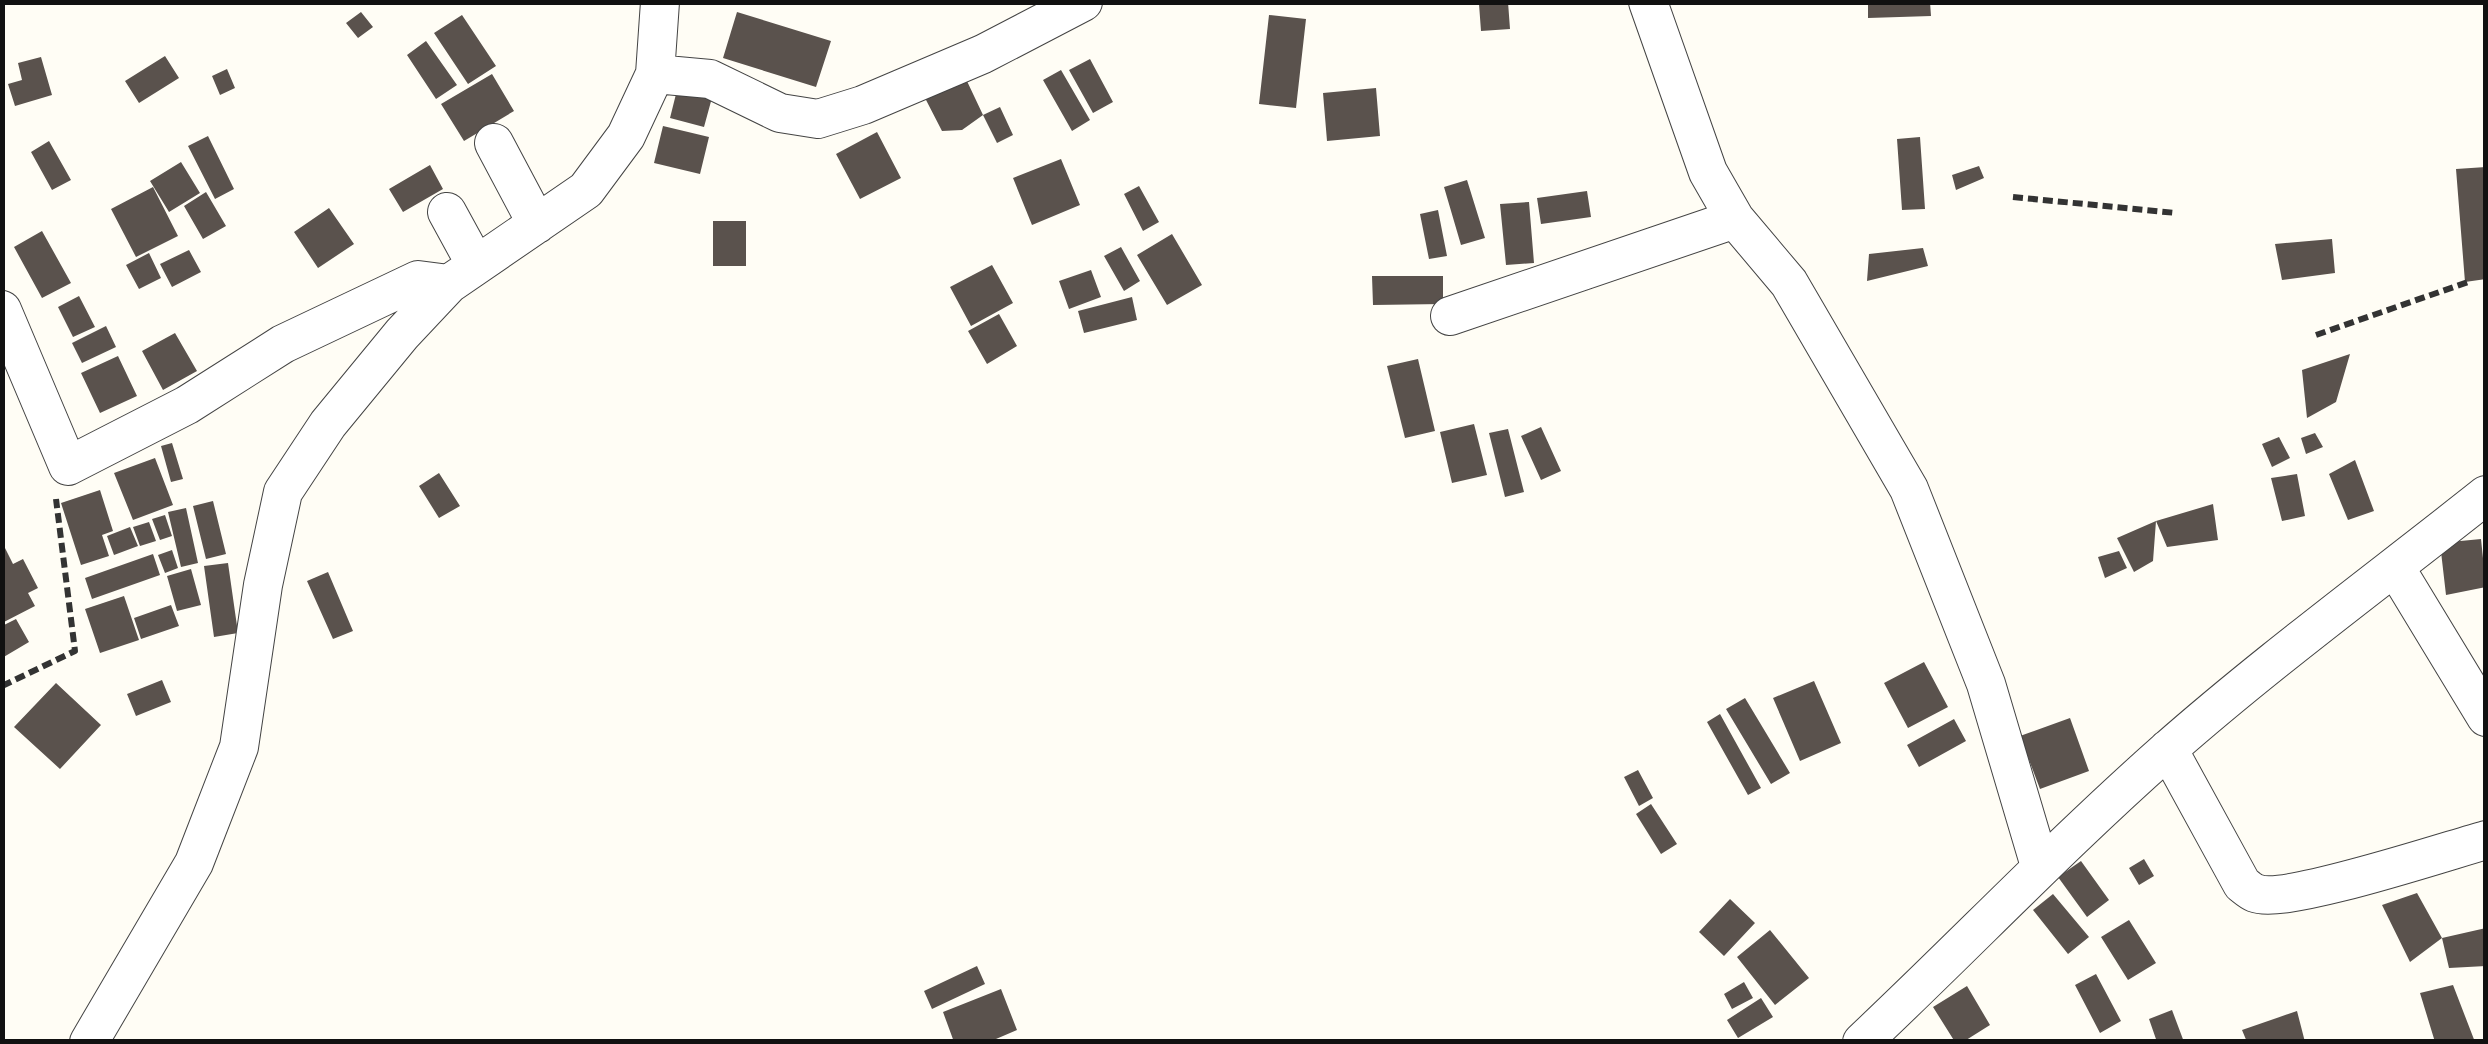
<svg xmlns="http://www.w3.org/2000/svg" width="2488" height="1044" viewBox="0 0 2488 1044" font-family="Lora,serif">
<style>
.building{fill:#5a524d}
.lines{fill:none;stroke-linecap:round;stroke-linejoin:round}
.minor-casing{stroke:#444;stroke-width:40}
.path{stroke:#333;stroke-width:6;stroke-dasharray:10 5;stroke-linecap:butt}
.minor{stroke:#fff;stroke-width:38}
</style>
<rect width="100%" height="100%" fill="#fffdf5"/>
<path class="building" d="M 1508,2 L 1510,29 L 1481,31 L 1479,4 Z
M 1868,2 L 1930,2 L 1931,16 L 1868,18 Z
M 361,12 L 373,27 L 358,38 L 346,23 Z
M 737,12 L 831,41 L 816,87 L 723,58 Z
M 462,15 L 496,66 L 468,84 L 434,33 Z
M 1269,15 L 1306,19 L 1296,108 L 1259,104 Z
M 426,41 L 457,85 L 436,99 L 407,55 Z
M 165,56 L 179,78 L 139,103 L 125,81 Z
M 41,57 L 52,95 L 15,106 L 8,84 L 22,80 L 18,63 Z
M 1090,59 L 1113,102 L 1093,113 L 1069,70 Z
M 227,69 L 235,88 L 220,95 L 212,76 Z
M 1061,70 L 1090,120 L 1072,131 L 1043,80 Z
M 492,74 L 514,111 L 464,141 L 441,104 Z
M 966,79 L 983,115 L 1000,107 L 1013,135 L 997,143 L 983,115 L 962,130 L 942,131 L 925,98 Z
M 678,86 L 713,94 L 704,127 L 670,118 Z
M 1376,88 L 1380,136 L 1327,141 L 1323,93 Z
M 663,126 L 709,137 L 700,174 L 654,163 Z
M 877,132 L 901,178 L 860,199 L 836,154 Z
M 208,136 L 234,189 L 215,199 L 188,146 Z
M 1920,137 L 1925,209 L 1902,210 L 1897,139 Z
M 49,141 L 71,180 L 52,190 L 31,152 Z
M 1061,159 L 1080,205 L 1032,225 L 1013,178 Z
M 181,162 L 200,193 L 169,212 L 150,181 Z
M 430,165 L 443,189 L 403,212 L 389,189 Z
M 1979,166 L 1984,178 L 1956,190 L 1952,175 Z
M 2486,167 L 2486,279 L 2465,282 L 2456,169 Z
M 1467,180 L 1485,238 L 1461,245 L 1444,187 Z
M 1139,186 L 1159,222 L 1143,231 L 1124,194 Z
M 153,187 L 178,236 L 136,257 L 111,209 Z
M 1587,191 L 1591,217 L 1541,224 L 1537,198 Z
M 206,192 L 226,226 L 203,239 L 184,206 Z
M 1529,202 L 1534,263 L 1506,265 L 1500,204 Z
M 329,208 L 354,244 L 318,268 L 294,232 Z
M 1438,210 L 1447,256 L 1429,259 L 1420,214 Z
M 713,221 L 746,221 L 746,266 L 713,266 Z
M 42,231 L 71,283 L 42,298 L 14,247 Z
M 1172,234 L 1202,285 L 1167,305 L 1137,255 Z
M 2332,239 L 2335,273 L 2282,280 L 2275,244 Z
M 1121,247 L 1140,281 L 1124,291 L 1104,256 Z
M 1923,248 L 1928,266 L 1867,281 L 1869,254 Z
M 189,250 L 201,272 L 172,287 L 160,264 Z
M 149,253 L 161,278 L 139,289 L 126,265 Z
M 992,265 L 1013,303 L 971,326 L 950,287 Z
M 1091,270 L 1101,297 L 1069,309 L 1059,281 Z
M 1372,276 L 1443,276 L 1443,304 L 1373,305 Z
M 79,296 L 95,327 L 73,337 L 58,307 Z
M 1132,297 L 1137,320 L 1084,333 L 1078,311 Z
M 999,314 L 1017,346 L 987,364 L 968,331 Z
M 106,326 L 116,347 L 82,363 L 72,343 Z
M 175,333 L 197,371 L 163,390 L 142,351 Z
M 2350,354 L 2336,402 L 2307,418 L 2302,370 Z
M 118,356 L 137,396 L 100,413 L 81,373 Z
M 1418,359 L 1435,431 L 1405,438 L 1387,366 Z
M 1474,424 L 1487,475 L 1452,483 L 1440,432 Z
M 1541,427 L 1561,471 L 1541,480 L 1521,436 Z
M 1508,429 L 1524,492 L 1505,497 L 1489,433 Z
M 2315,433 L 2323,447 L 2306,454 L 2301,438 Z
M 2279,437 L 2290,458 L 2272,467 L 2262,444 Z
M 172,443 L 183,479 L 171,482 L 161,446 Z
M 155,458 L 173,505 L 133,520 L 114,473 Z
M 2355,460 L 2374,511 L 2348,520 L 2329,474 Z
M 439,473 L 460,506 L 439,518 L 419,486 Z
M 2297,474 L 2305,516 L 2282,521 L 2271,478 Z
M 100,490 L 113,531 L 102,535 L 109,556 L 81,565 L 61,503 Z
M 213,501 L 226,554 L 206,559 L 193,506 Z
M 2213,504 L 2218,540 L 2167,547 L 2156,521 Z
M 186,508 L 198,563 L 181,567 L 168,512 Z
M 165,515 L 172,536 L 160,540 L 152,519 Z
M 2156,521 L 2153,561 L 2134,572 L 2117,538 Z
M 149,522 L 156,541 L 140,546 L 133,527 Z
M 130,527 L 138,546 L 114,555 L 107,536 Z
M 2481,539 L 2486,587 L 2446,595 L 2440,543 Z
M 2,542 L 13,564 L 23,559 L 38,588 L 28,593 L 35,606 L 2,623 Z
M 172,550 L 178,568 L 165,573 L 158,555 Z
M 2119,551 L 2127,568 L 2105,578 L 2098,557 Z
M 153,554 L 160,575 L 92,599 L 85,578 Z
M 228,563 L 238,633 L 214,637 L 204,566 Z
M 191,569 L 201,605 L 177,611 L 167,576 Z
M 328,572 L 353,631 L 333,639 L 307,581 Z
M 124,596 L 139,640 L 100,653 L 85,609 Z
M 171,605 L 179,626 L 141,639 L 134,618 Z
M 16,619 L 29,642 L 2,658 L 2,626 Z
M 1924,662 L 1948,707 L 1908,728 L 1884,683 Z
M 162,680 L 171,702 L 136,716 L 127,694 Z
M 1814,681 L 1841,743 L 1800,761 L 1773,698 Z
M 56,683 L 101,725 L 60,769 L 14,727 Z
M 1745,698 L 1790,773 L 1771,784 L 1726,709 Z
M 1720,714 L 1761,788 L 1748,795 L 1707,722 Z
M 2070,718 L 2089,771 L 2040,789 L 2020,736 Z
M 1954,719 L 1966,741 L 1919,767 L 1907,745 Z
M 1638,770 L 1653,798 L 1639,806 L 1624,777 Z
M 1651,804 L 1677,844 L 1661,854 L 1636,814 Z
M 2144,859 L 2154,876 L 2139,885 L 2129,868 Z
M 2081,861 L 2109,900 L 2087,917 L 2058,877 Z
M 2417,893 L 2442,938 L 2410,962 L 2382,905 Z
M 2053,894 L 2089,937 L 2068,954 L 2033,910 Z
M 1730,899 L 1755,923 L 1724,956 L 1699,932 Z
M 2129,920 L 2156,963 L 2128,980 L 2101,937 Z
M 2486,928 L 2486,966 L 2449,968 L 2442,938 Z
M 1770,930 L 1809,978 L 1775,1005 L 1737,957 Z
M 977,966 L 985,984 L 932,1009 L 924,991 Z
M 2096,974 L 2121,1021 L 2100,1033 L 2075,985 Z
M 1744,982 L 1753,998 L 1732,1009 L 1724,994 Z
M 2453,985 L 2475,1042 L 2435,1042 L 2420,993 Z
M 1967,986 L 1990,1025 L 1963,1042 L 1955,1042 L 1933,1007 Z
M 1001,989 L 1017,1030 L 989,1042 L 954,1042 L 943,1012 Z
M 1761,998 L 1773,1017 L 1738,1038 L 1727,1020 Z
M 2172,1010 L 2184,1042 L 2157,1042 L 2149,1019 Z
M 2297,1011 L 2305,1042 L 2247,1042 L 2242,1030 Z"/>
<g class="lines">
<g class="minor-casing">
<path id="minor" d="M 1648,2 L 1708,172 L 1735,219 L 1789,283 L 1909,489 L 1986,684 L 2040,866
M 655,74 L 710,79 L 780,113 L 818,119 L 863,105 L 983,54 L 1083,2
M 494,143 L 537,224
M 447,212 L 476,265
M 2,310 L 68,466 L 187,405 L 283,344 L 418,280 L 449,284
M 1450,316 L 1735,219
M 2395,567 L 2486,717
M 2168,749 L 2242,884 C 2246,887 2250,891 2255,893 C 2285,905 2446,851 2486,840
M 89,1042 L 194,863 L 239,747 L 263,585 L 283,492 L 328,424 L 402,334 L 449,284 L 586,190 L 626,136 L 655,74 L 660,2
M 1862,1042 C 1964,946 2060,845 2165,752 C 2267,662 2379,580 2486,495"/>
</g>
<path class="path" d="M 2013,197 L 2176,213
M 2316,335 L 2471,281
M 2,686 L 75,651 L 56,499"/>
<use href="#minor" class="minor"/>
</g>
<rect width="2488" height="1044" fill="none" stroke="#111111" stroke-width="10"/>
</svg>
